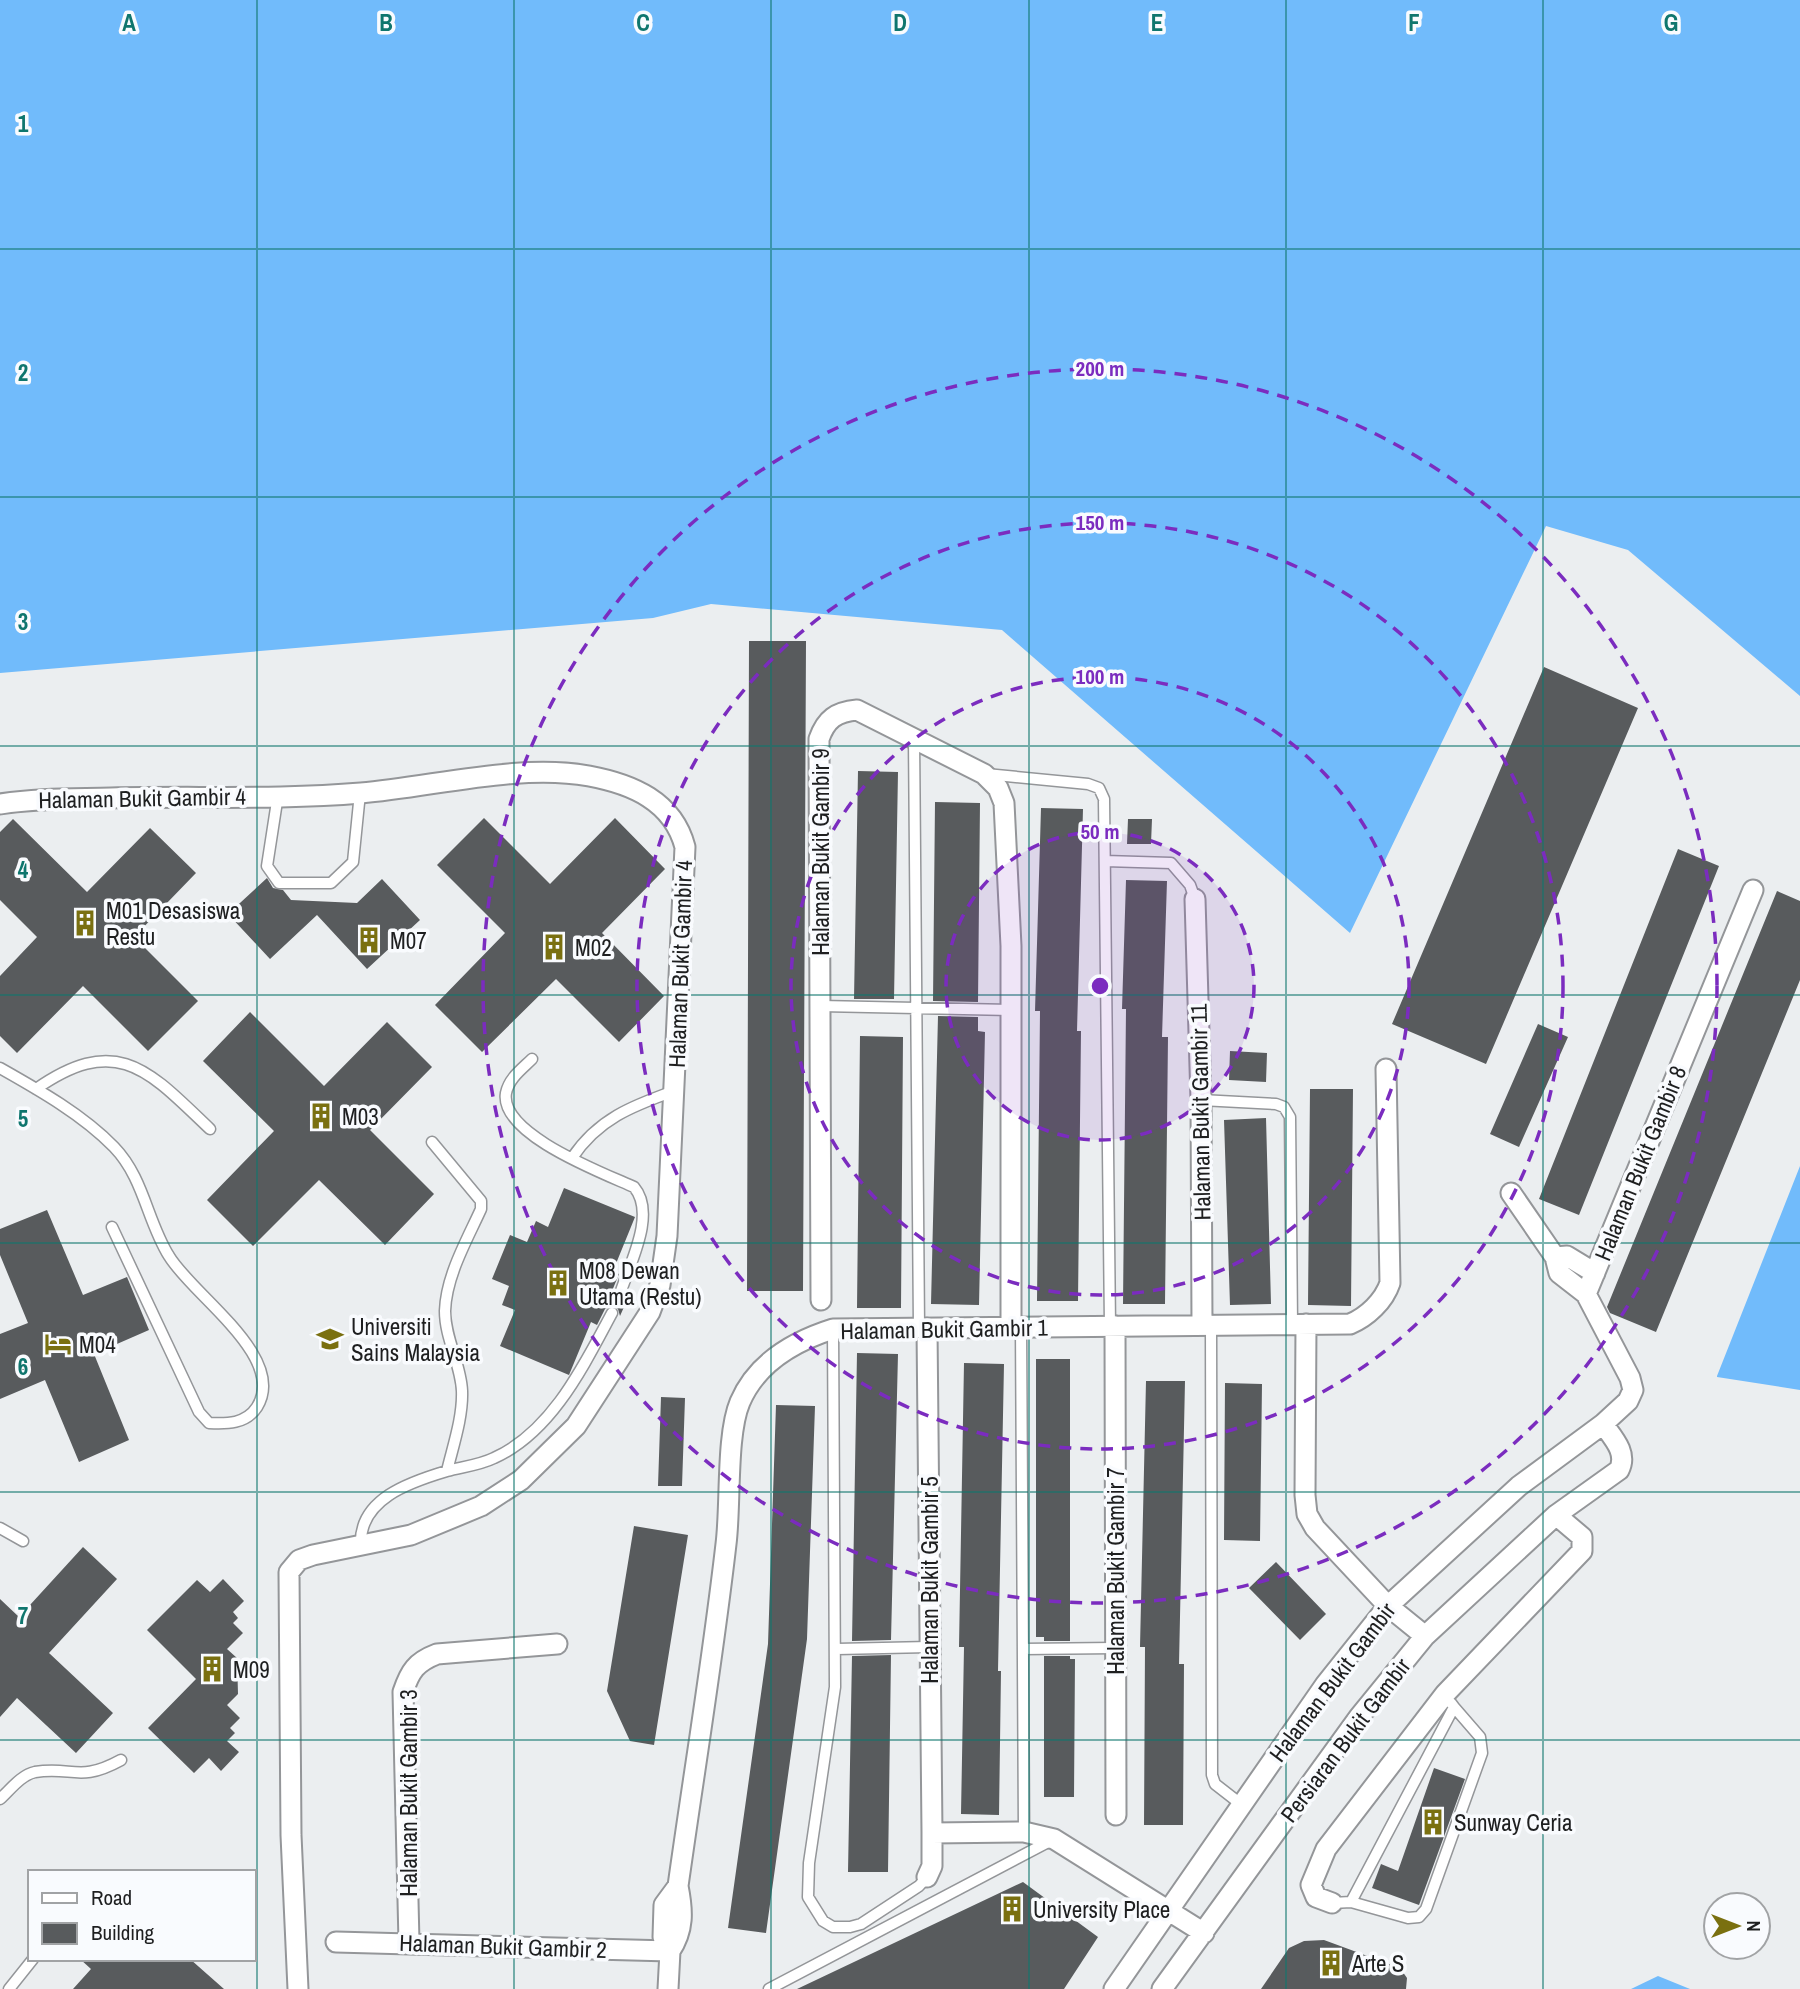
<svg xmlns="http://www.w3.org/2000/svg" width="1800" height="1989" viewBox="0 0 1800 1989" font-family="'Archivo Narrow',sans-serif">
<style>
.forest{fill:#71bbfb}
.building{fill:#585b5d}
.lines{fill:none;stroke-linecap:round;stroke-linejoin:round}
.service-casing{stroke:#949699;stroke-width:13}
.minor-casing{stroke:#949699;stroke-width:23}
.service{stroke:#fff;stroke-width:10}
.minor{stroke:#fff;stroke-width:19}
.grid{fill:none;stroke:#0f766e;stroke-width:2;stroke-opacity:0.55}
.ring{fill:none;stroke:#7b2cbf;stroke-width:3.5;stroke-dasharray:12 9}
.labels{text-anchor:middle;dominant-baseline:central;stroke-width:7;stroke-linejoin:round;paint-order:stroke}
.street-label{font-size:23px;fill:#1e1f20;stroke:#f9fbfe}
.poi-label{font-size:23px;fill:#1e1f20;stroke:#f9fbfe;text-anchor:start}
.grid-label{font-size:23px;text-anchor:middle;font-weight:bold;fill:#0f766e;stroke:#f9fbfe;stroke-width:7;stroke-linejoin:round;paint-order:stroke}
.centre{fill:#7b2cbf;stroke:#f9fbfe;stroke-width:3.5}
.ring-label{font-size:21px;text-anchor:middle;font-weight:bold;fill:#7b2cbf;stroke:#f9fbfe;stroke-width:7;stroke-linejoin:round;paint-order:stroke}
</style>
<rect width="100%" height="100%" fill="#ebeef0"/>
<path class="forest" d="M 0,0 L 1800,0 L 1800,696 L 1628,550 L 1546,526 L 1350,933 L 1002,630 L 711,604 L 653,618 L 0,673 Z
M 1800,1166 L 1800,1390 L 1717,1377 L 1717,1376 Z
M 1658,1976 L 1690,1989 L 1631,1989 Z"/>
<path class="building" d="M 749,641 L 806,641 L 803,1291 L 747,1291 Z
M 1544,667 L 1638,708 L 1486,1064 L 1392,1024 Z
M 858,771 L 898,772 L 894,999 L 854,999 Z
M 935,802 L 980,803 L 978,1002 L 933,1001 Z
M 1041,808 L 1083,809 L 1077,1031 L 1081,1031 L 1078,1301 L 1037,1301 L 1040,1011 L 1035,1011 Z
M 484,818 L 550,884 L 615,818 L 665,869 L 602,933 L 664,996 L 619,1042 L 556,979 L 482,1052 L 435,1005 L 505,933 L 437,865 Z
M 13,819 L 87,892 L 150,828 L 196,873 L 134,937 L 198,1001 L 148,1051 L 83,986 L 17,1053 L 0,1036 L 0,976 L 37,937 L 0,900 L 0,832 Z
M 1128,819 L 1152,819 L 1151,844 L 1127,844 Z
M 1678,849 L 1719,866 L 1579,1215 L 1539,1199 Z
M 267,878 L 273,888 L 283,890 L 291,900 L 357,903 L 382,879 L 420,920 L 367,969 L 317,915 L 270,959 L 228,914 Z
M 1126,880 L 1167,881 L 1162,1037 L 1168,1037 L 1165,1304 L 1123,1304 L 1126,1009 L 1122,1009 Z
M 1777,891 L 1800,901 L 1800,980 L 1656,1332 L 1610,1313 L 1607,1307 Z
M 250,1012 L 324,1086 L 387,1022 L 432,1067 L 370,1130 L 434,1194 L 385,1245 L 319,1180 L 253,1246 L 207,1200 L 274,1131 L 203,1061 Z
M 938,1016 L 978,1017 L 978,1031 L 985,1032 L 979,1305 L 931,1304 Z
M 1538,1024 L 1568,1037 L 1519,1147 L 1490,1134 Z
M 860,1036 L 903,1037 L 901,1308 L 857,1308 Z
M 1230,1051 L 1267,1053 L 1266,1082 L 1229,1080 Z
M 1310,1089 L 1353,1089 L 1351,1306 L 1308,1305 Z
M 1266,1118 L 1271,1304 L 1230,1305 L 1224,1120 Z
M 564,1188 L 635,1217 L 613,1271 L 619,1274 L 612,1291 L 614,1298 L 621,1301 L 628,1298 L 620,1316 L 618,1309 L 611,1306 L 605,1309 L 597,1325 L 591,1322 L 569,1375 L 500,1346 L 515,1310 L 502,1305 L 509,1286 L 492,1279 L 510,1235 L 527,1242 L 536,1221 L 548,1227 Z
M 47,1210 L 83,1295 L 127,1277 L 149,1330 L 94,1354 L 129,1440 L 79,1462 L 45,1380 L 0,1399 L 0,1334 L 28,1323 L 0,1255 L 0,1229 Z
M 857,1353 L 898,1354 L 891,1640 L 852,1641 Z
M 1036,1359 L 1070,1359 L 1070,1641 L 1044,1641 L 1044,1637 L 1036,1637 Z
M 964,1363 L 1004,1364 L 998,1671 L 1001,1671 L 999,1815 L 961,1814 L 964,1647 L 959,1647 Z
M 1146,1381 L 1185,1381 L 1179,1664 L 1184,1664 L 1183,1825 L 1144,1825 L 1145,1647 L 1140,1647 Z
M 1225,1383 L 1262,1384 L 1260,1541 L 1224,1540 Z
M 661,1397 L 685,1398 L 682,1486 L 658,1486 Z
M 776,1405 L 815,1406 L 807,1639 L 766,1933 L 728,1928 L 768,1644 Z
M 634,1526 L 688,1535 L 654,1745 L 630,1741 L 607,1691 Z
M 83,1547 L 117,1579 L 49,1653 L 113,1713 L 76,1753 L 17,1698 L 0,1717 L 0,1599 L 19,1617 Z
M 1276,1562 L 1326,1614 L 1300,1640 L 1249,1588 Z
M 223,1579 L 244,1601 L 233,1612 L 238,1618 L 233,1623 L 243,1633 L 227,1649 L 237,1658 L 238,1694 L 227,1705 L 240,1718 L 230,1728 L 235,1733 L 227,1741 L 239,1752 L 221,1771 L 209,1758 L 194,1773 L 148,1728 L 196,1679 L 147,1630 L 197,1580 L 210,1592 Z
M 891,1655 L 888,1872 L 848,1872 L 852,1656 Z
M 1044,1656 L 1070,1656 L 1070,1659 L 1075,1659 L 1074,1797 L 1044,1797 Z
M 1434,1768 L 1465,1779 L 1419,1905 L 1372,1888 L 1381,1864 L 1398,1871 Z
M 1023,1882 L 1098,1937 L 1064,1989 L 797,1989 Z
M 1324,1940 L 1400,1968 L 1407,1978 L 1406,1989 L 1261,1989 L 1289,1948 L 1304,1941 Z
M 80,1959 L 190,1959 L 224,1989 L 73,1989 L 91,1969 Z"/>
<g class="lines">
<g class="service-casing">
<path id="service" d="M 914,737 L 919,1328
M 986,774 L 1088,784 L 1099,788 L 1104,799 L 1110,1326
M 278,795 L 267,866 L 279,883 L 331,883 L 353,862 L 360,793
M 1105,861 L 1171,863 L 1190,885 L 1195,899
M 821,1006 L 1011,1010
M 532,1059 C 522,1069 509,1078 506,1093 C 499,1134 603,1173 634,1187 C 657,1214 629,1265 620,1294
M 0,1068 C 39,1090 83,1115 114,1147 C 144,1178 147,1221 169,1256 C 192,1295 288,1357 257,1407 C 246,1424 227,1424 209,1423 L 199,1412 L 112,1227
M 36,1089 C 118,1032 149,1071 210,1129
M 1201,1100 L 1276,1104 L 1284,1107 L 1290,1117 L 1292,1324
M 572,1158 C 598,1119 632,1106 674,1091
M 1211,1325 L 1212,1775 L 1215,1784 L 1242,1805
M 1021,1327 L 1024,1832
M 833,1329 L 835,1687 L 809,1863 L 808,1897 L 823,1921 L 833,1927 L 850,1927 L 861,1924 L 919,1886 L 927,1877
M 447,1471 C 462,1467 480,1465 494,1458 C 552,1432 584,1365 612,1313
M 0,1528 L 23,1541
M 361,1546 C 358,1499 410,1482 447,1471 C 453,1446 463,1417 462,1391 C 461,1364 445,1339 445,1311 C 446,1276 467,1240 481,1209 L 481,1201 L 432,1142
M 837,1649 L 929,1647
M 1023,1649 L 1115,1648
M 0,1799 C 10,1790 21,1775 35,1772 C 73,1766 79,1783 121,1760
M 1351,1902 L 1408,1918 L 1419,1917 L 1426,1909 L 1482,1753 L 1480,1737 L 1454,1707
M 1332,1903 L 1351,1902 L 1454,1707 L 1451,1703
M 9,1989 L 33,1959
M 769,1989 L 1050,1841"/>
</g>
<g class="minor-casing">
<path id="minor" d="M 0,804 C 37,798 74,799 111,798 C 194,796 279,800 361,793 C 433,787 519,763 589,776 C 632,784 673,801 685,847 L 667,1236 L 660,1285 L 650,1312 L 576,1426 L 521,1480 L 481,1506 L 411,1535 L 313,1555 L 299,1560 L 289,1572 L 291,1835 L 298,1989
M 1195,899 L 1201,1100 L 1202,1325
M 1555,1257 L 1567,1256 L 1595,1273
M 1586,1294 L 1753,890
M 821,1300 L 819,739 C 826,719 836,712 857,710 L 984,774 L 998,788 L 1004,803 L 1011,946 L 1011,1327
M 1306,1324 L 1305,1495 L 1307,1514 L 1315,1528 L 1388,1606 L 1425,1636
M 1115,1326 L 1116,1815
M 927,1328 L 932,1833 L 932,1866 L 927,1877
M 932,1833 L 1024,1832 L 1054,1839 L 1204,1933
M 1332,1903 L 1316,1897 L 1311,1885 L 1326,1849 L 1445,1694 L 1582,1551 L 1582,1537 L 1556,1515
M 336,1942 L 670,1951
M 409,1942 L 403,1692 C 410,1671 416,1662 437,1654 L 557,1644
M 670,1951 C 684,1930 683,1911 678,1886 C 694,1772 713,1658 726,1544 C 731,1505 726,1435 740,1402 C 757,1362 795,1341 833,1329 L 1350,1324 C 1367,1317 1384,1301 1390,1283 L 1386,1069
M 668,1989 L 670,1951 L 663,1937 L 664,1905 L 678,1886
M 1114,1989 L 1325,1685 L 1388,1606 L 1519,1486 L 1603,1424 L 1628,1401 L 1633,1390 L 1630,1378 L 1586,1294 L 1559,1273 L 1555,1257 L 1511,1193
M 1162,1989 L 1359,1717 L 1425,1636 L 1556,1515 L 1619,1470 C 1628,1453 1613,1438 1603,1424"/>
</g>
<use href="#service" class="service"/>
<use href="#minor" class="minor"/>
</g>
<path class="grid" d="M 257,0 L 257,1989M 514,0 L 514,1989M 771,0 L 771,1989M 1029,0 L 1029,1989M 1286,0 L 1286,1989M 1543,0 L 1543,1989M 0,249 L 1800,249M 0,497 L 1800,497M 0,746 L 1800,746M 0,995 L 1800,995M 0,1243 L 1800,1243M 0,1492 L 1800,1492M 0,1740 L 1800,1740"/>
<circle cx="1100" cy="986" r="154" fill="#7b2cbf" fill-opacity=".12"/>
<g class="ring">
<circle cx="1100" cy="986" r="154"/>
<circle cx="1100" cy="986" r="309"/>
<circle cx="1100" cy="986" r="463"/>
<circle cx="1100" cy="986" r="617"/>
</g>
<defs>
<g id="building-bare" transform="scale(2.1)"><path d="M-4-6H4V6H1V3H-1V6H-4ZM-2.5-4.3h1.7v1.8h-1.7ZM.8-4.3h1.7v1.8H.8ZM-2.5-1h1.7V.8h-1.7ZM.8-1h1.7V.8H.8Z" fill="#7a7010" stroke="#f9fbfe" stroke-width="2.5" paint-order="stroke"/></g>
<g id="university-bare" transform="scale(2.1)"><path d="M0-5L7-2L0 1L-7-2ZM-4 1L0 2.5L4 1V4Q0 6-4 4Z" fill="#7a7010" stroke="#f9fbfe" stroke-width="2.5" paint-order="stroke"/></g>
<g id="hotel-bare" transform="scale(2.1)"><path d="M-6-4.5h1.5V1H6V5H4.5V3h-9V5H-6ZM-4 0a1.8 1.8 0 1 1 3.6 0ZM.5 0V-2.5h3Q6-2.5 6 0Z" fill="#7a7010" stroke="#f9fbfe" stroke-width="2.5" paint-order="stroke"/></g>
</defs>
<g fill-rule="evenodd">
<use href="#building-bare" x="85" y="923"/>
<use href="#building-bare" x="369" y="940"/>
<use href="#building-bare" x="554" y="947"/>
<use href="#building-bare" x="321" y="1116"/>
<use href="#building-bare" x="558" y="1283"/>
<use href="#university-bare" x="330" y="1339"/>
<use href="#hotel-bare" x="58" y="1344"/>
<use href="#building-bare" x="212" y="1669"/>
<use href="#building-bare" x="1433" y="1822"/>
<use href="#building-bare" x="1012" y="1909"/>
<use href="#building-bare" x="1331" y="1963"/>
</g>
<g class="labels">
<g class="street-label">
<text transform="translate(142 798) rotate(-1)">Halaman Bukit Gambir 4</text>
<text transform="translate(820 852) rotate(-90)">Halaman Bukit Gambir 9</text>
<text transform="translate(680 964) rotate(-88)">Halaman Bukit Gambir 4</text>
<text transform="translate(1200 1112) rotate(-91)">Halaman Bukit Gambir 11</text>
<text transform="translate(1640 1163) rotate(-68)">Halaman Bukit Gambir 8</text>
<text transform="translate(944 1329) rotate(-1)">Halaman Bukit Gambir 1</text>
<text transform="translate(1115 1571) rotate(-90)">Halaman Bukit Gambir 7</text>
<text transform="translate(929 1580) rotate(-90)">Halaman Bukit Gambir 5</text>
<text transform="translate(1332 1682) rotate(-53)">Halaman Bukit Gambir</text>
<text transform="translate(1345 1740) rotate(-53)">Persiaran Bukit Gambir</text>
<text transform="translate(408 1793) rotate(-90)">Halaman Bukit Gambir 3</text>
<text transform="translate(503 1946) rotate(2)">Halaman Bukit Gambir 2</text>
</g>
<g class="poi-label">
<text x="106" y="910">M01 Desasiswa<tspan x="106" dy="26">Restu</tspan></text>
<text x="390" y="940">M07</text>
<text x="575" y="947">M02</text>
<text x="342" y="1116">M03</text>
<text x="579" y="1270">M08 Dewan<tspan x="579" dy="26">Utama (Restu)</tspan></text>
<text x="351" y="1326">Universiti<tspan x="351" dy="26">Sains Malaysia</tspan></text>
<text x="79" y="1344">M04</text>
<text x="233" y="1669">M09</text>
<text x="1454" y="1822">Sunway Ceria</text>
<text x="1033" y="1909">University Place</text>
<text x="1352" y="1963">Arte S</text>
</g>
</g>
<g class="grid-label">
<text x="129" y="31">A</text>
<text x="386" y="31">B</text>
<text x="643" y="31">C</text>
<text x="900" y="31">D</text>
<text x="1157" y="31">E</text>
<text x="1414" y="31">F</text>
<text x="1671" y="31">G</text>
<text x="23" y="132">1</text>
<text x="23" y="381">2</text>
<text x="23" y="630">3</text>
<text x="23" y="878">4</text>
<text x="23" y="1127">5</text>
<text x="23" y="1375">6</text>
<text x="23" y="1624">7</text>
</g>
<circle cx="1100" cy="986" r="10" class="centre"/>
<g class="ring-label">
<text x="1100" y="376">200 m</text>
<text x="1100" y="530">150 m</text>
<text x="1100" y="684">100 m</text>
<text x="1100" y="839">50 m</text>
</g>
<rect x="28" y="1870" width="228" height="91" fill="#f9fbfe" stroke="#a1a3a5" stroke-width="2"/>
<rect x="42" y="1893" width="35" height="10" fill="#ffffff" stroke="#a1a3a5" stroke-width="2"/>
<text x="91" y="1905" font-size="21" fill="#1e1f20">Road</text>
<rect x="42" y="1923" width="35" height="21" fill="#585b5d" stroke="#a1a3a5" stroke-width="2"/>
<text x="91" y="1940" font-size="21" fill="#1e1f20">Building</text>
<g transform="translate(1737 1926) rotate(90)"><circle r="33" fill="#f9fbfe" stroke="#a1a3a5" stroke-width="2"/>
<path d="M0-5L12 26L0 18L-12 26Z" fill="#7a7010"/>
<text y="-10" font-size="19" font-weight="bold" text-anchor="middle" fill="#1e1f20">N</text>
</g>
</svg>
